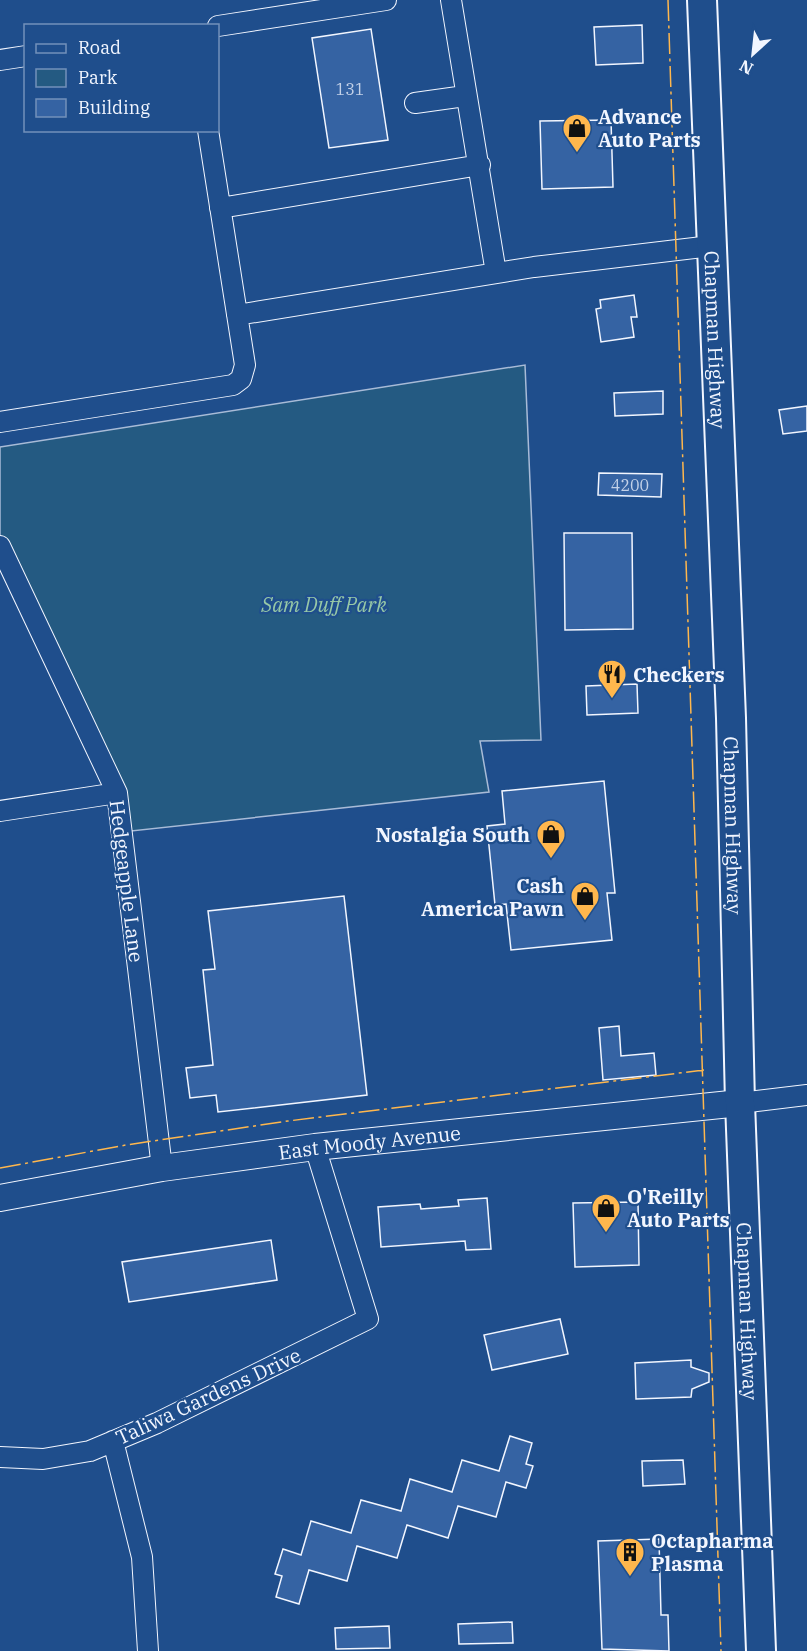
<svg xmlns="http://www.w3.org/2000/svg" width="807" height="1651" viewBox="0 0 807 1651" font-family="'IBM Plex Serif',serif">
<style>
.green{fill:#245a82;stroke:#a8bbd7;stroke-width:1.5}
.building{fill:#3563a3;stroke:#f2f6ff;stroke-width:1.5}
.lines{fill:none;stroke-linecap:round;stroke-linejoin:round}
.minor-casing{stroke:#f2f6ff;stroke-width:22}
.major-casing{stroke:#f2f6ff;stroke-width:28}
.highway-casing{stroke:#f2f6ff;stroke-width:32}
.minor{stroke:#1f4e8c;stroke-width:20}
.major{stroke:#1f4e8c;stroke-width:26}
.highway{stroke:#1f4e8c;stroke-width:28}
.power{stroke:#ffb74d;stroke-width:1.5;stroke-dasharray:21 4.5 3 4.5;stroke-linecap:butt}
.labels{text-anchor:middle;dominant-baseline:central;stroke-width:4.5;stroke-linejoin:round;paint-order:stroke}
.number-label{font-size:16px;fill:#c3d1e8}
.poi-label{font-size:20px;font-weight:bold;fill:#f2f6ff;stroke:#1f4e8c;text-anchor:start}
.street-label{font-size:20px;fill:#f2f6ff;stroke:#1f4e8c}
.park-label{font-size:20px;font-style:italic;fill:#97c8a6;stroke:#1f4e8c}
</style>
<rect width="100%" height="100%" fill="#1f4e8c"/>
<path class="green" d="M 525,365 L 541,740 L 480,741 L 489,792 L 122,832 L 117,793 L 0,546 L 0,447 Z"/>
<path class="building" d="M 642,25 L 643,63 L 596,65 L 594,27 Z
M 371,29 L 388,140 L 329,148 L 312,38 Z
M 611,120 L 613,187 L 542,189 L 540,121 Z
M 634,295 L 637,317 L 631,317 L 634,337 L 601,342 L 596,309 L 601,308 L 600,300 Z
M 663,391 L 663,414 L 615,416 L 614,393 Z
M 807,406 L 807,431 L 783,434 L 779,410 Z
M 599,473 L 662,474 L 661,497 L 598,495 Z
M 564,533 L 632,533 L 633,629 L 565,630 Z
M 637,684 L 638,713 L 587,715 L 586,686 Z
M 604,781 L 615,893 L 607,893 L 612,940 L 511,950 L 506,904 L 495,905 L 487,826 L 505,824 L 502,791 Z
M 344,896 L 367,1095 L 218,1112 L 216,1095 L 190,1098 L 186,1068 L 213,1065 L 203,970 L 215,969 L 208,911 Z
M 619,1026 L 621,1056 L 654,1053 L 656,1075 L 603,1080 L 599,1028 Z
M 487,1198 L 491,1249 L 466,1250 L 465,1241 L 381,1247 L 378,1207 L 420,1204 L 421,1209 L 459,1206 L 458,1200 Z
M 638,1202 L 639,1265 L 575,1267 L 573,1203 Z
M 271,1240 L 277,1280 L 129,1302 L 122,1262 Z
M 560,1319 L 568,1354 L 492,1370 L 484,1335 Z
M 691,1360 L 691,1367 L 709,1373 L 709,1382 L 692,1389 L 691,1397 L 636,1399 L 635,1363 Z
M 510,1436 L 532,1443 L 526,1464 L 533,1466 L 526,1488 L 506,1482 L 496,1517 L 458,1506 L 448,1538 L 407,1525 L 397,1558 L 357,1546 L 347,1581 L 309,1570 L 299,1604 L 276,1597 L 282,1576 L 275,1574 L 283,1549 L 301,1555 L 311,1521 L 351,1533 L 361,1500 L 401,1511 L 410,1479 L 452,1492 L 462,1460 L 499,1471 Z
M 683,1460 L 685,1484 L 643,1486 L 642,1461 Z
M 659,1539 L 661,1615 L 668,1615 L 669,1651 L 602,1649 L 598,1541 Z
M 512,1622 L 513,1643 L 459,1644 L 458,1624 Z
M 389,1626 L 390,1648 L 336,1649 L 335,1628 Z"/>
<g class="lines">
<g class="minor-casing">
<path id="minor" d="M 451,0 L 496,273
M 218,26 L 386,0
M 0,60 L 26,56
M 415,103 L 465,96
M 220,208 L 480,165
M 237,315 L 534,267 L 711,246
M 0,422 L 233,385 L 241,379 L 245,365 L 208,130
M 0,546 L 117,793 L 162,1168
M 0,811 L 117,793
M 740,1103 L 807,1095
M 113,1441 L 142,1557 L 148,1651
M 0,1457 L 43,1459 L 90,1451 L 157,1423 L 368,1319 L 315,1147"/>
</g>
<g class="major-casing">
<g id="major">
<path id="s1" d="M 0,1198 L 162,1168 L 315,1147 L 740,1103"/>
</g>
</g>
<g class="highway-casing">
<g id="highway">
<path id="s2" d="M 702,0 L 731,718 L 740,1103 L 761,1651"/>
</g>
</g>
<use href="#minor" class="minor"/>
<use href="#major" class="major"/>
<use href="#highway" class="highway"/>
<path class="power" d="M 668,0 L 721,1651
M 0,1168 L 126,1145 L 288,1121 L 704,1070"/>
</g>
<defs>
<g id="shop-pin" transform="scale(1.5)"><path d="M0 17L-7.5 6A9.5 9.5 0 1 1 7.5 6Z" fill="#ffb74d" stroke="#1f4e8c"/><path d="M-5-2.5h2.3a2.7 3.5 0 0 1 5.4 0H5L5.5 6h-11ZM-1.5-2.5h3a1.5 2.3 0 0 0-3 0Z" fill="#111"/></g>
<g id="restaurant-pin" transform="scale(1.5)"><path d="M0 17L-7.5 6A9.5 9.5 0 1 1 7.5 6Z" fill="#ffb74d" stroke="#1f4e8c"/><path d="M-5-6h1v4h1v-4h1v4h1v-4h1v5L-1.5 .5V6h-2V.5L-5-1ZM5-6V6H3V1.5H1.5Q1.5-4 5-6Z" fill="#111"/></g>
<g id="building-pin" transform="scale(1.5)"><path d="M0 17L-7.5 6A9.5 9.5 0 1 1 7.5 6Z" fill="#ffb74d" stroke="#1f4e8c"/><path d="M-4-6H4V6H1V3H-1V6H-4ZM-2.5-4.3h1.7v1.8h-1.7ZM.8-4.3h1.7v1.8H.8ZM-2.5-1h1.7V.8h-1.7ZM.8-1h1.7V.8H.8Z" fill="#111"/></g>
</defs>
<g fill-rule="evenodd">
<use href="#shop-pin" x="577" y="128"/>
<use href="#restaurant-pin" x="612" y="674"/>
<use href="#shop-pin" x="551" y="834"/>
<use href="#shop-pin" x="585" y="896"/>
<use href="#shop-pin" x="606" y="1208"/>
<use href="#building-pin" x="630" y="1552"/>
</g>
<g class="labels">
<g class="number-label">
<text x="350" y="89">131</text>
<text x="630" y="485">4200</text>
</g>
<g class="poi-label">
<text x="598" y="116">Advance<tspan x="598" dy="23">Auto Parts</tspan></text>
<text x="633" y="674">Checkers</text>
<text x="530" y="834" text-anchor="end">Nostalgia South</text>
<text x="564" y="885" text-anchor="end">Cash<tspan x="564" dy="23">America Pawn</tspan></text>
<text x="627" y="1196">O'Reilly<tspan x="627" dy="23">Auto Parts</tspan></text>
<text x="651" y="1540">Octapharma<tspan x="651" dy="23">Plasma</tspan></text>
</g>
<g class="street-label">
<text stroke="none"><textPath href="#s2" startOffset="340">Chapman Highway</textPath></text>
<text stroke="none"><textPath href="#s2" startOffset="826">Chapman Highway</textPath></text>
<text transform="translate(127 881) rotate(83)">Hedgeapple Lane</text>
<text stroke="none"><textPath href="#s1" startOffset="374">East Moody Avenue</textPath></text>
<text stroke="none"><textPath href="#s2" startOffset="1312">Chapman Highway</textPath></text>
<text transform="translate(208 1396) rotate(-25)">Taliwa Gardens Drive</text>
</g>
<g class="park-label">
<text x="324" y="604">Sam Duff Park</text>
</g>
</g>
<rect x="24" y="24" width="195" height="108" fill="#1f4e8c" stroke="#7391ba" stroke-width="1.5"/>
<rect x="36" y="44" width="30" height="9" fill="#1f4e8c" stroke="#7391ba" stroke-width="1.5"/>
<text x="78" y="54" font-size="18" fill="#f2f6ff">Road</text>
<rect x="36" y="69" width="30" height="18" fill="#245a82" stroke="#7391ba" stroke-width="1.5"/>
<text x="78" y="84" font-size="18" fill="#f2f6ff">Park</text>
<rect x="36" y="99" width="30" height="18" fill="#3563a3" stroke="#7391ba" stroke-width="1.5"/>
<text x="78" y="114" font-size="18" fill="#f2f6ff">Building</text>
<g transform="translate(753 54) rotate(207)" stroke="#1f4e8c" stroke-width="4.5" paint-order="stroke">
<path d="M0-4.5L10 22L0 15L-10 22Z" fill="#f2f6ff"/>
<text y="-9" font-size="16" font-weight="bold" text-anchor="middle" fill="#f2f6ff">N</text>
</g>
</svg>
